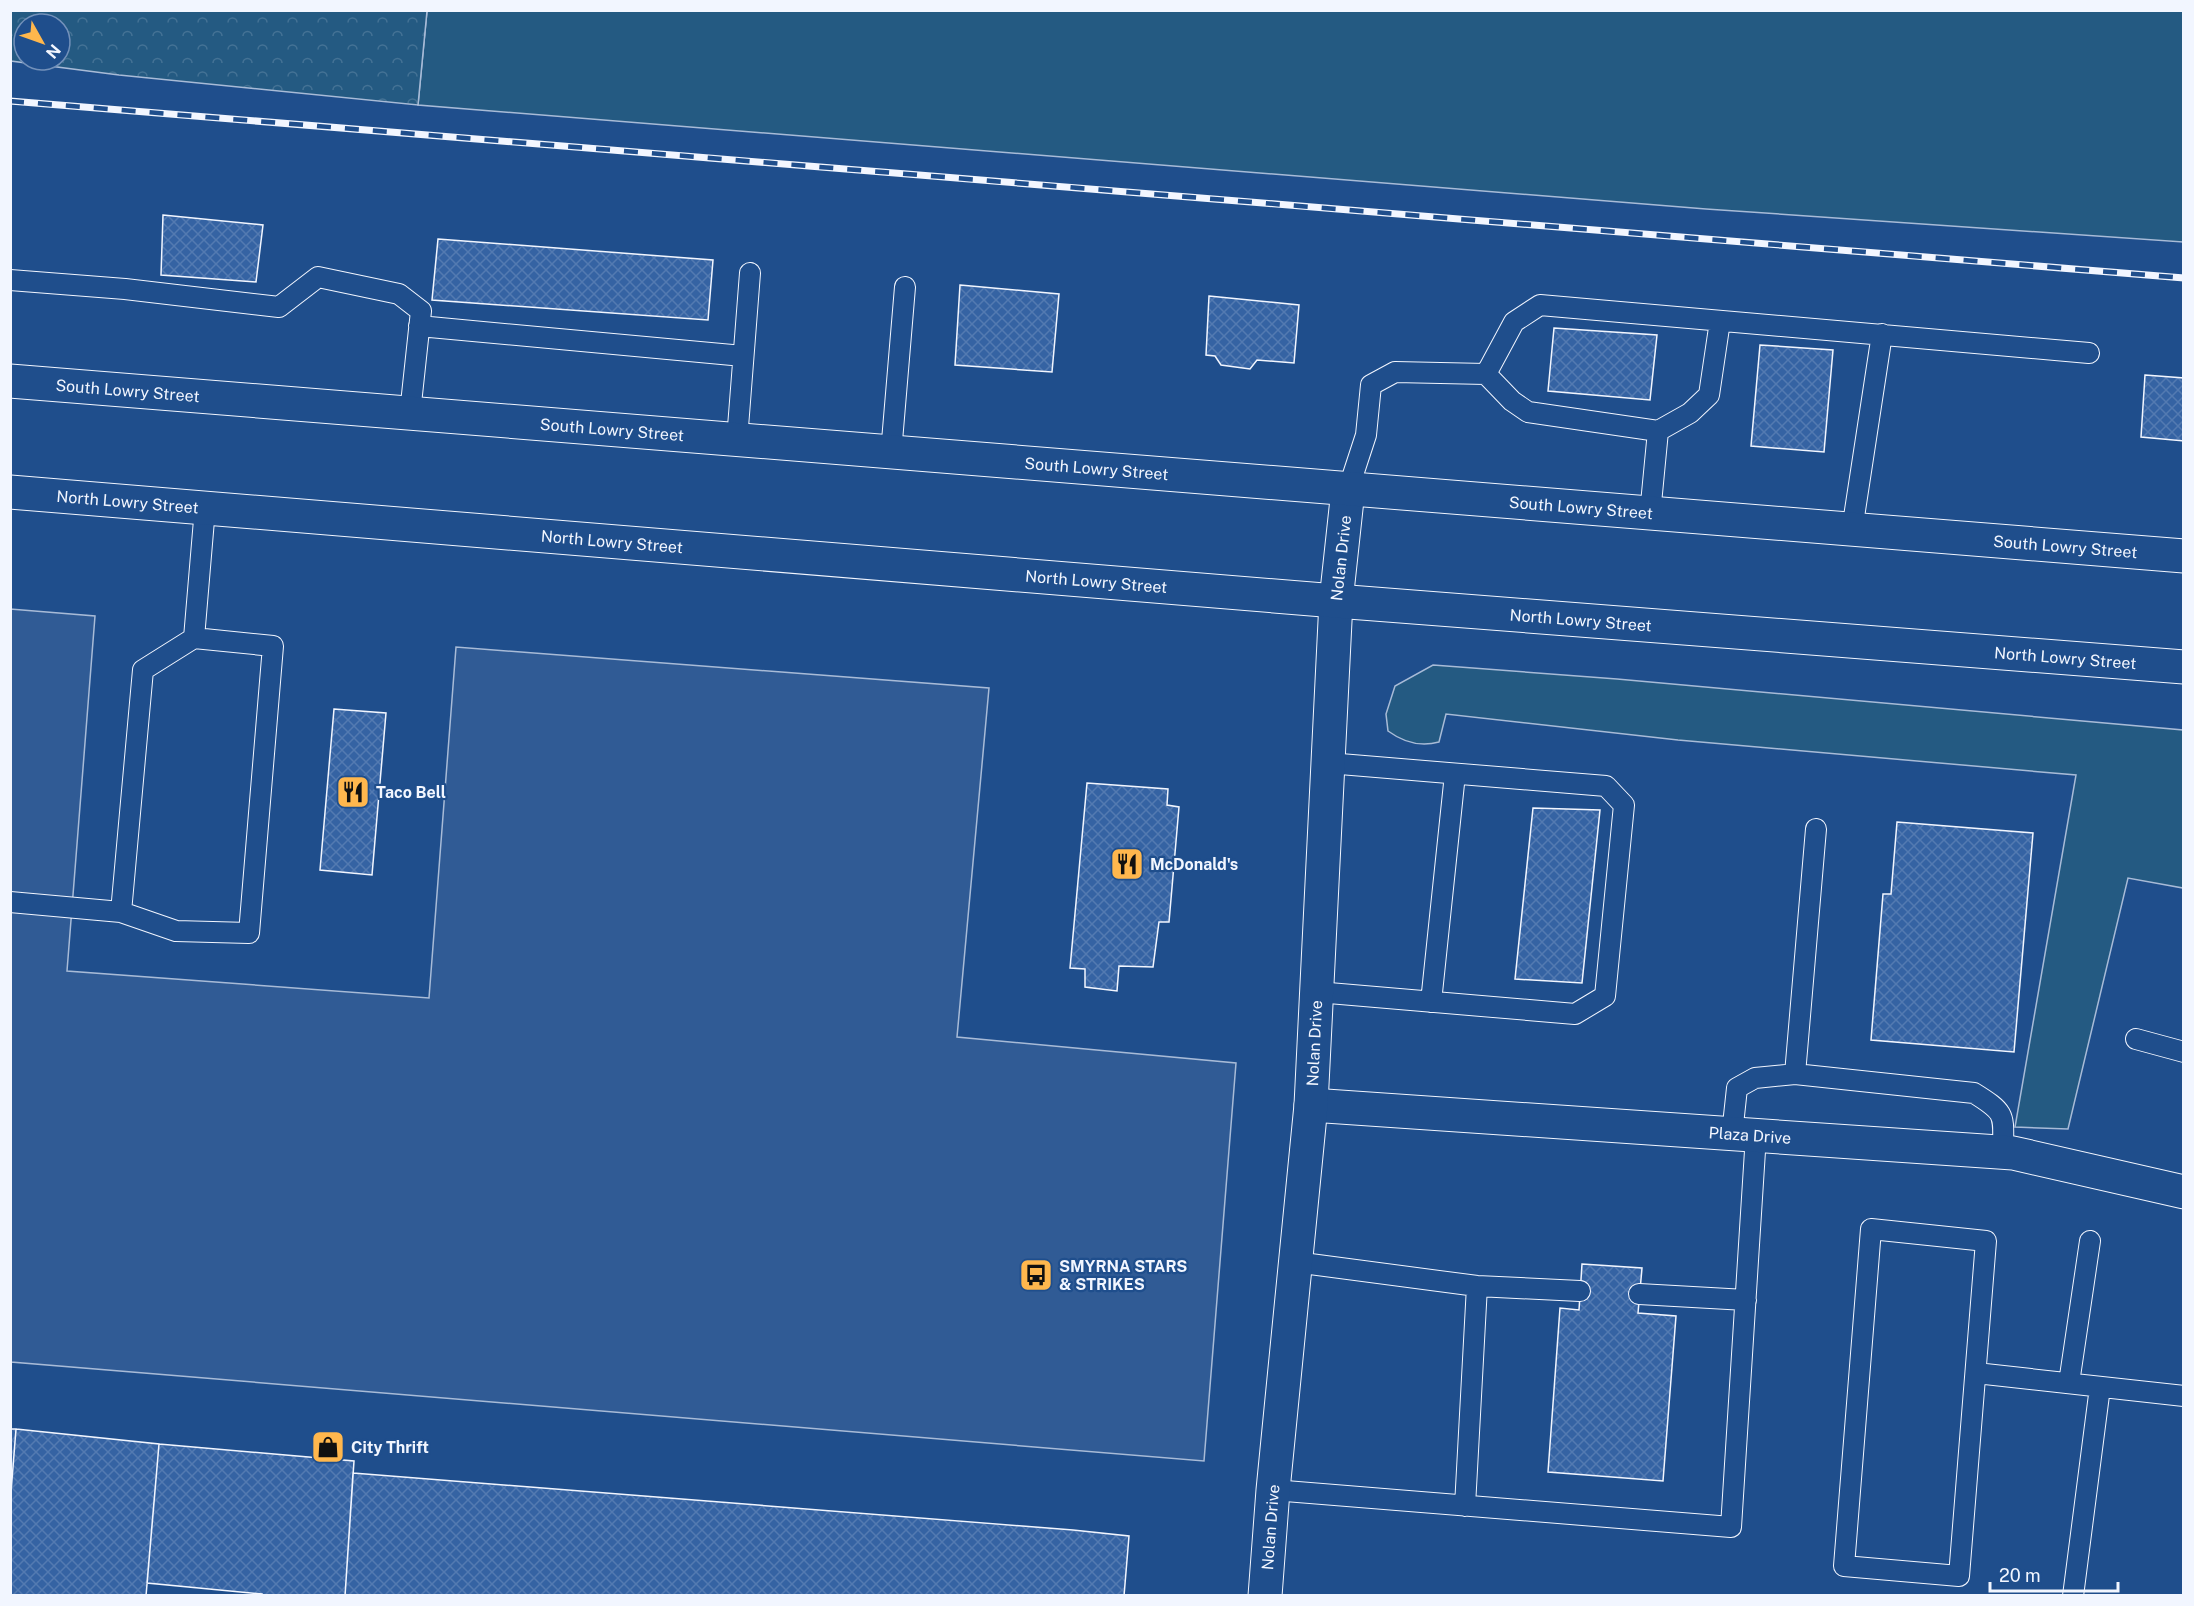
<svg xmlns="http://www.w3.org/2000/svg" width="2194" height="1606" viewBox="0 0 2194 1606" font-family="'Public Sans',sans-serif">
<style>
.grass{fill:#245a82;stroke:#a8bbd7;stroke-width:1.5}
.forest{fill:url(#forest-crowns);stroke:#a8bbd7;stroke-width:1.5;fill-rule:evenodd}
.parking{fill:#305b95;stroke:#a8bbd7;stroke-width:1.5}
.building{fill:url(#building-cross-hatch);stroke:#f2f6ff;stroke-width:1.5}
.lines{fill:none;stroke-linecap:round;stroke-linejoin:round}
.service-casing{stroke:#f2f6ff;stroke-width:22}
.minor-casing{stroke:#f2f6ff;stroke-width:35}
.tertiary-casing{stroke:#f2f6ff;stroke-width:35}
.primary-casing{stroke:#f2f6ff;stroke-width:35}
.service{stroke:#1f4e8c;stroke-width:20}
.minor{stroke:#1f4e8c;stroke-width:33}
.tertiary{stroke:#1f4e8c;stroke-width:33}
.primary{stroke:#1f4e8c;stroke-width:33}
.rail-casing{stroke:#f2f6ff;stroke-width:7}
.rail{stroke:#1f4e8c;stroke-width:4.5;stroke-dasharray:14;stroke-linecap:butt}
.labels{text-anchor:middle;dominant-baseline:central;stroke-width:4.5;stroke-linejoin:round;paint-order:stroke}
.street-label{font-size:16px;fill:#f2f6ff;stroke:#1f4e8c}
.poi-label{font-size:16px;font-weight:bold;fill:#f2f6ff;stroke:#1f4e8c;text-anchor:start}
</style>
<defs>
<pattern id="forest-crowns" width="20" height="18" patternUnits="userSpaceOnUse" patternTransform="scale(1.5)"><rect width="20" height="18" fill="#245a82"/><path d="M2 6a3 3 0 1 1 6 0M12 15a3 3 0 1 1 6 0" fill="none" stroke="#447295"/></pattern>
<pattern id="building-cross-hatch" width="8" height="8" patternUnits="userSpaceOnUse" patternTransform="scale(1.5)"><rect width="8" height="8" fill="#3563a3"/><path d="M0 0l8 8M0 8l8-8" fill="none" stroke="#537ab1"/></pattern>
</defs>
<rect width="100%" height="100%" fill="#1f4e8c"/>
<path class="grass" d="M 427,11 L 2183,11 L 2183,242 L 1706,209 L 418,105 Z
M 1433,665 L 1617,679 L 2183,730 L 2183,888 L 2128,878 L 2068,1129 L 2015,1127 L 2076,775 L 1678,740 L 1446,714 L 1439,742 C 1421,747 1403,742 1388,731 L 1386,714 L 1395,686 Z"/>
<path class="forest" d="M 11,10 L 427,11 L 418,105 L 119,75 L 11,61 ZM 24,24 L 60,24 L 60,60 L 24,60 Z"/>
<path class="parking" d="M 10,609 L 95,616 L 67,971 L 429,998 L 456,647 L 989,688 L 957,1037 L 1236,1063 L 1204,1461 L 11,1362 Z"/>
<path class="building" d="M 163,215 L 263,225 L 256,282 L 161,275 Z
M 438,239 L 713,260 L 708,320 L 432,300 Z
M 960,285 L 1059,294 L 1052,372 L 955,365 Z
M 1209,296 L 1299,305 L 1294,363 L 1257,360 L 1250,369 L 1221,365 L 1215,356 L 1206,355 Z
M 1554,328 L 1657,335 L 1650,400 L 1548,391 Z
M 1760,345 L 1833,350 L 1824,452 L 1751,446 Z
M 2145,375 L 2184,378 L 2184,441 L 2141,437 Z
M 334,709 L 386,713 L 372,875 L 320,870 Z
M 1087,783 L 1168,789 L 1167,805 L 1179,807 L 1169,922 L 1159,922 L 1153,967 L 1119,966 L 1117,991 L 1085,987 L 1085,969 L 1070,968 Z
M 1533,808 L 1600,810 L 1582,983 L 1515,979 Z
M 1897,822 L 2033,833 L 2014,1052 L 1871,1040 L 1883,894 L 1891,894 Z
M 1582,1264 L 1642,1268 L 1638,1313 L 1676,1316 L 1663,1481 L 1548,1472 L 1560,1308 L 1579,1310 Z
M 10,1429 L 16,1429 L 10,1505 Z
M 16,1429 L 159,1444 L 146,1596 L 10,1596 L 10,1505 Z
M 159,1444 L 354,1461 L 345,1596 L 262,1596 L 262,1594 L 147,1583 Z
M 353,1473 L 1073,1530 L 1129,1536 L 1124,1596 L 345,1596 Z"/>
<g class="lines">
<g class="service-casing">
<path id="service" d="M 10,280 L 125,289 L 279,307 L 318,277 L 399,294 L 421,311 L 410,413
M 419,326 L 743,356
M 1486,374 L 1512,401 L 1528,412 L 1658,431
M 737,440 L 750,273
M 891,453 L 905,287
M 1348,490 L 1366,435 L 1371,385 L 1395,372 L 1486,374 L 1514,322 L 1540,305 L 2089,353
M 1650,514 L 1658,431 L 1690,413 L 1709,395 L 1720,321
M 1852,530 L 1882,334
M 194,638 L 273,646 L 249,933 L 176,931 L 121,912 L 143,670 L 194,638 L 205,508
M 10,902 L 121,912
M 1317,992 L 1575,1014 L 1605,996 L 1624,805 L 1606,786 L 1328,763
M 1431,1002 L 1455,774
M 2136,1039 L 2184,1052
M 1795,1074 L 1974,1093 C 2008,1114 2003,1115 2003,1153
M 1732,1134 L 1737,1088 L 1755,1078 L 1795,1074 L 1816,829
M 1871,1229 L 1986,1241 L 1959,1576 L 1844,1566 Z
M 1295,1262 L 1477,1286 L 1580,1291
M 1639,1294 L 1746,1300
M 1976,1373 L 2184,1396
M 2069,1383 L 2090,1241
M 1273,1490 L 1731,1527 L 1756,1135
M 1465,1506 L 1477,1286
M 2073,1596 L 2100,1387"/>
</g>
<g class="minor-casing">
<g id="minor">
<path id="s1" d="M 1311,1105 L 2013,1153 L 2184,1192"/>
</g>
</g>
<g class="tertiary-casing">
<g id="tertiary">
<path id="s2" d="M 1265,1596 L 1273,1490 L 1311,1105 L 1336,601 L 1348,490"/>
</g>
</g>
<g class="primary-casing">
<g id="primary">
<path id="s3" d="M 10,381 L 2184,556"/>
<path id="s4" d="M 10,492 L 1336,601 L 2184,667"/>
</g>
</g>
<use href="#service" class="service"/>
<use href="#minor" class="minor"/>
<use href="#tertiary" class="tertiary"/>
<use href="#primary" class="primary"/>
<g class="rail-casing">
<path id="rail" d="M 10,101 L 2184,278"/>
</g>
<use href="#rail" class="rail"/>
</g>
<defs>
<g id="restaurant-square" transform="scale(1.725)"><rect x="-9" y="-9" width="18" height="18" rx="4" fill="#ffb74d" stroke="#1f4e8c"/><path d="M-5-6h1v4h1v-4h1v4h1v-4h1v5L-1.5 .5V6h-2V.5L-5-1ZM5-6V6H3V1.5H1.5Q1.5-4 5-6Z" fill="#111"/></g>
<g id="bus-square" transform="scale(1.725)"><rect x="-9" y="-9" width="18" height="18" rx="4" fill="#ffb74d" stroke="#1f4e8c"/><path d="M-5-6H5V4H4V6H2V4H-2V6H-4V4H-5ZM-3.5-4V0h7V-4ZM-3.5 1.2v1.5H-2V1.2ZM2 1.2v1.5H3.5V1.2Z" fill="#111"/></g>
<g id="shop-square" transform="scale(1.725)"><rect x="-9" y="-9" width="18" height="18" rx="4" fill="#ffb74d" stroke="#1f4e8c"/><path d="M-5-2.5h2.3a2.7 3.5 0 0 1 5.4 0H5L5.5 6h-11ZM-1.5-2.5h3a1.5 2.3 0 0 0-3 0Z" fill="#111"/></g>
</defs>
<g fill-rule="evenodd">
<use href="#restaurant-square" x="353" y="792"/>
<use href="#restaurant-square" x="1127" y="864"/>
<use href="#bus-square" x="1036" y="1275"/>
<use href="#shop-square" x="328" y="1447"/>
</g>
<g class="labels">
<g class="street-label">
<text stroke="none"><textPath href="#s3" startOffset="118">South Lowry Street</textPath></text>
<text stroke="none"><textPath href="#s3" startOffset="604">South Lowry Street</textPath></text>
<text stroke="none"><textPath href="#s3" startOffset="1090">South Lowry Street</textPath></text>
<text stroke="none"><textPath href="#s4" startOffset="118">North Lowry Street</textPath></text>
<text stroke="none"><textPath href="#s3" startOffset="1576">South Lowry Street</textPath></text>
<text stroke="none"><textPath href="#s4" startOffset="604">North Lowry Street</textPath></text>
<text stroke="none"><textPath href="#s3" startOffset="2062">South Lowry Street</textPath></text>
<text stroke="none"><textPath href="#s2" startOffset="1041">Nolan Drive</textPath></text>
<text stroke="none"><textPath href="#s4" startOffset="1090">North Lowry Street</textPath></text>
<text stroke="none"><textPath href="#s4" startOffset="1576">North Lowry Street</textPath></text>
<text stroke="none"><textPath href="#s4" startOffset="2062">North Lowry Street</textPath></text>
<text stroke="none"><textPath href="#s2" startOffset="555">Nolan Drive</textPath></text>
<text stroke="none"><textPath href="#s1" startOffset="440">Plaza Drive</textPath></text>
<text stroke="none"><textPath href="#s2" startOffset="69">Nolan Drive</textPath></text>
</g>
<g class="poi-label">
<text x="376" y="792">Taco Bell</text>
<text x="1150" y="864">McDonald's</text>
<text x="1059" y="1266">SMYRNA STARS<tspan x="1059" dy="18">&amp; STRIKES</tspan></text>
<text x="351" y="1447">City Thrift</text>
</g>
</g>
<rect width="2194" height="1606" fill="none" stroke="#f2f6ff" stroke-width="24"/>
<g transform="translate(42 42) rotate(130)"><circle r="28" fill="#1f4e8c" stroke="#7391ba" stroke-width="1.5"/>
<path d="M0-4.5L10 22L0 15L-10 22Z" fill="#ffb74d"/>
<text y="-9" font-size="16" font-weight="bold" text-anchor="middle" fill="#f2f6ff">N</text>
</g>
<path d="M1990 1582v9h128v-9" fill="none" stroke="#f2f6ff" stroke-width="3"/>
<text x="1999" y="1582" font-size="18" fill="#f2f6ff" stroke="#1f4e8c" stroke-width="4.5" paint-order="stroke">20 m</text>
</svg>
